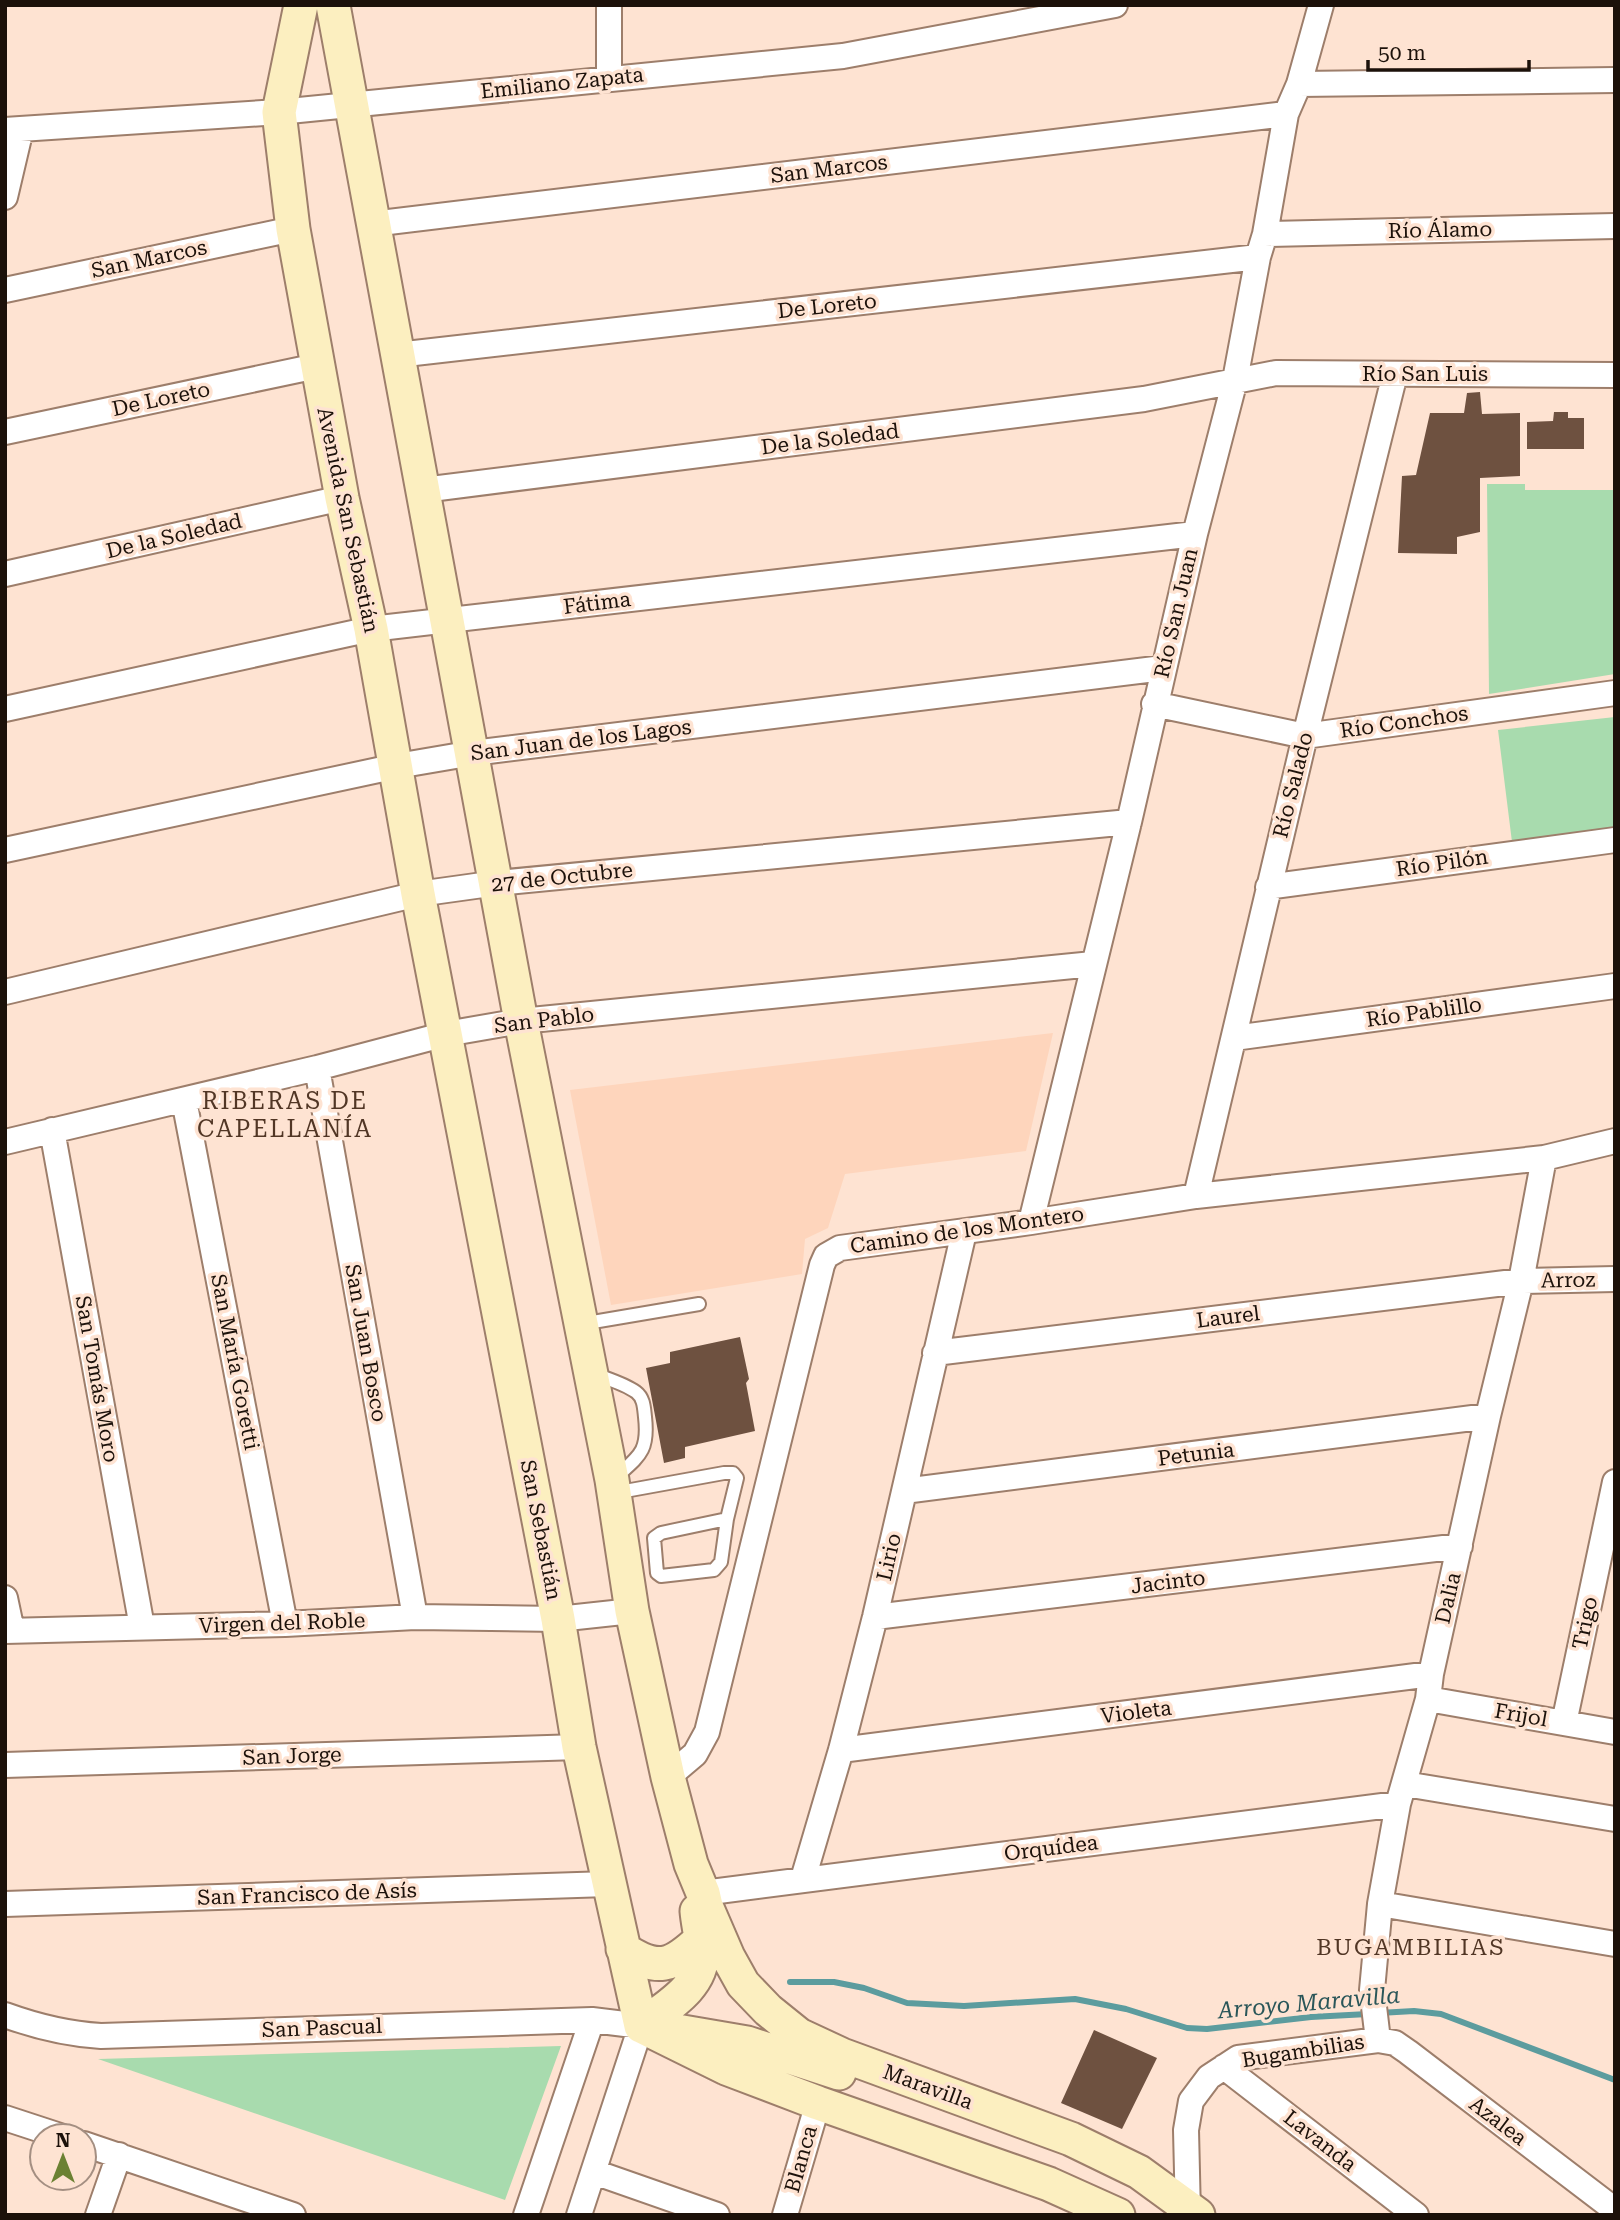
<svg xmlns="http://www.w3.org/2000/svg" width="1620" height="2220" viewBox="0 0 1620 2220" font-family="'Roboto Serif',serif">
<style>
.built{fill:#fed5bc}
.green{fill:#a8dbae}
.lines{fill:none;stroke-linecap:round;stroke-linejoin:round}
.stream{stroke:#5c9c9e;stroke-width:6}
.building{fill:#6e5140}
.service-casing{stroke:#9d7e6b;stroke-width:16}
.minor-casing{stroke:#9d7e6b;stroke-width:28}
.secondary-casing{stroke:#9d7e6b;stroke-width:37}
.service{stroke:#fff;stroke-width:12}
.minor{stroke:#fff;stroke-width:24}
.secondary{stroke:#fcefc0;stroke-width:33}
.labels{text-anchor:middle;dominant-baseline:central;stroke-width:7;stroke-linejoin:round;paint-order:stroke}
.street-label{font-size:21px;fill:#1c110a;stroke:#fee3d2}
.neighbourhood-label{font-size:23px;letter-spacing:2px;fill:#513625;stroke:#fee3d2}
.water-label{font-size:23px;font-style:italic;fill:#2a5659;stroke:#fee3d2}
.quarter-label{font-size:24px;letter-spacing:2px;fill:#513625;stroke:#fee3d2}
</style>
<rect width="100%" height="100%" fill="#fee3d2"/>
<path class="built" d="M 1053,1033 L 1026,1151 L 845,1174 L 828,1228 L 805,1239 L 802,1274 L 611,1305 L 570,1090 Z"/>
<path class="green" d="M 1487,484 L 1525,484 L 1525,490 L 1615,490 L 1615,674 L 1489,694 Z
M 1615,717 L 1615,827 L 1512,842 L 1498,730 Z
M 561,2046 L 505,2200 L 98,2059 Z"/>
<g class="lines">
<path class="stream" d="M 790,1982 L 834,1982 L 864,1988 L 907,2003 L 964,2006 L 1075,1999 L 1126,2009 L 1187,2028 L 1207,2029 L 1311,2017 L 1368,2014
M 1379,2013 L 1414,2011 L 1441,2014 L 1615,2080"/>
</g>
<path class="building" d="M 1480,392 L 1482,414 L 1520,413 L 1520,476 L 1480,478 L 1480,532 L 1457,537 L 1457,554 L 1398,553 L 1402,476 L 1416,475 L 1430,413 L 1464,413 L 1467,393 Z
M 1554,412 L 1568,412 L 1568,418 L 1584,418 L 1584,449 L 1527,449 L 1527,422 L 1553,421 Z
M 740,1337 L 749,1379 L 746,1383 L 755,1431 L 685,1447 L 685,1458 L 664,1463 L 646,1368 L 670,1363 L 670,1352 Z
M 1094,2030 L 1157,2058 L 1122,2129 L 1061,2103 Z"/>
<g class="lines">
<g class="service-casing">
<path id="service" d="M 581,1324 L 699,1304
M 595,1374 C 608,1379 625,1384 636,1392 C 644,1398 644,1408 645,1417 C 649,1452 639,1456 615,1478
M 614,1493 L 724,1473 L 733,1473 L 737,1478 L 727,1519 L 721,1562 L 714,1570 L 661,1576 L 657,1573 L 654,1538 L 661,1533 L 727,1519"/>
</g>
<g class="minor-casing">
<path id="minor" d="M 609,5 L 609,78
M 1299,84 L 1615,80
M 5,130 L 279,112 L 843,56 L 1115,5
M 5,197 L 21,129
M 372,224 L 1286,114
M 1265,234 L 1615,226
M 5,290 L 293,229
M 397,355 L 1258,257
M 5,432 L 317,366
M 423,490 L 1144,399 L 1276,373 L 1615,375
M 5,574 L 342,498
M 1154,704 L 1305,736 L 1615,693
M 5,709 L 371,629 L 1195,534
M 5,850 L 397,766 L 473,753 L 1163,668
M 1268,887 L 1615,840
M 5,992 L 418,894 L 497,883 L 1129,822
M 1234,1038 L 1615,986
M 317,1068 L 415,1617
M 184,1100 L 285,1624
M 52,1130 L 142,1627
M 5,1142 L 317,1068 L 446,1034 L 521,1021 L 1093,964
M 1196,1196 L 1305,736 L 1395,374
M 1031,1222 L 1129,822 L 1195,534 L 1235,380 L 1258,257 L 1265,234 L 1286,114 L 1299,84 L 1321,5
M 935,1353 L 1521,1281 L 1615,1279
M 904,1491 L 1488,1416
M 5,1598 L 12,1631
M 875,1617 L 1460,1546
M 5,1631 L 285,1624 L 415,1617 L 558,1619 L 632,1611
M 1428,1699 L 1615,1732
M 1564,1723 L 1615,1482
M 841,1750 L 1431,1674
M 5,1765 L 579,1747
M 668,1777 L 695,1754 L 707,1732 L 822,1265 L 826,1256 L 840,1248 L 1031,1222 L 1196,1196 L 1544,1158 L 1615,1141
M 1405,1784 L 1615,1819
M 803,1879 L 841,1750 L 875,1617 L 964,1232
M 703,1893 L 1398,1804
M 5,1904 L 608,1884
M 1380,1904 L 1615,1944
M 5,2015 C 38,2027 67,2034 101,2036 L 592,2020 L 641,2026 L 579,2215
M 1378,2040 L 1372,1990 L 1380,1904 L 1398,1804 L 1428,1699 L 1431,1674 L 1488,1416 L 1521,1281 L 1544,1158
M 1224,2067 L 1416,2215
M 5,2118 L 60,2136
M 84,2144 L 293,2215
M 594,2172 L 717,2215
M 98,2215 L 119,2155
M 526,2215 L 592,2020
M 785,2215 L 818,2103
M 1188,2215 L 1186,2130 L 1191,2101 L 1209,2077 L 1238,2058 L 1378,2040 L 1395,2043 L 1408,2052 L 1615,2210"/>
</g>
<g class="secondary-casing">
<path id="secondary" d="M 301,5 L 279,112 L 293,229 L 342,498 L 371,629 L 418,894 L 558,1619 L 579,1747 L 641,2026
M 333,5 L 521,1021 L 612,1480 L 632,1611 L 668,1777 L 691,1864 L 703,1893 L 706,1906 L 728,1957 L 743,1984 L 768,2010 L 799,2035 L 842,2055 L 1071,2139 L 1139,2172 L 1198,2215
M 623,1949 C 658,1972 671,1967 700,1940
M 641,2026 L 726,2068 L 818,2103 L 1049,2184 L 1118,2215
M 641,2026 C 666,2007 704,1987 702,1950 C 702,1938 698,1924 697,1911
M 671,2030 L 747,2043 L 839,2073"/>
</g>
<use href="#service" class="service"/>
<use href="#minor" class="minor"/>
<use href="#secondary" class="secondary"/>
</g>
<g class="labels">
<g class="street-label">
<text transform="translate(562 83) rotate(-6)">Emiliano Zapata</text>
<text transform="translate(829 169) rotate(-7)">San Marcos</text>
<text transform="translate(1440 230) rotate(-1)">Río Álamo</text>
<text transform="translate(149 259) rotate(-12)">San Marcos</text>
<text transform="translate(827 306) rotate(-6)">De Loreto</text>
<text x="1425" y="374">Río San Luis</text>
<text transform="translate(161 399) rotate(-12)">De Loreto</text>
<text transform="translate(830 439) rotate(-7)">De la Soledad</text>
<text transform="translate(348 520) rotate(78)">Avenida San Sebastián</text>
<text transform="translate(174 536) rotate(-13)">De la Soledad</text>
<text transform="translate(597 603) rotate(-7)">Fátima</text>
<text transform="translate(1176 613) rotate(-77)">Río San Juan</text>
<text transform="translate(1404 722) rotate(-8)">Río Conchos</text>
<text transform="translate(581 740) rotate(-7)">San Juan de los Lagos</text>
<text transform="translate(1293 785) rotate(-76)">Río Salado</text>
<text transform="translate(1442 863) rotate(-8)">Río Pilón</text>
<text transform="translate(562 877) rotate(-6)">27 de Octubre</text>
<text transform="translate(1424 1012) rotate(-8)">Río Pablillo</text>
<text transform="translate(544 1020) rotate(-7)">San Pablo</text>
<text transform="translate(967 1230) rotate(-8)">Camino de los Montero</text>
<text transform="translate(1568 1280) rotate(-1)">Arroz</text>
<text transform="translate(1228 1317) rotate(-7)">Laurel</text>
<text transform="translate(366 1343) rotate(80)">San Juan Bosco</text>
<text transform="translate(235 1362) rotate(79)">San María Goretti</text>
<text transform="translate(97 1379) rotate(80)">San Tomás Moro</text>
<text transform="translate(1196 1454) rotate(-7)">Petunia</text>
<text transform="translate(541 1530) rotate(79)">San Sebastián</text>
<text transform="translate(889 1557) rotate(-77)">Lirio</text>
<text transform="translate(1168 1582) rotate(-7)">Jacinto</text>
<text transform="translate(1448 1598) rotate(-77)">Dalia</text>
<text transform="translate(282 1623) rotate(-2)">Virgen del Roble</text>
<text transform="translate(1585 1623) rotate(-78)">Trigo</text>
<text transform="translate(1136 1712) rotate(-7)">Violeta</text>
<text transform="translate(1521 1715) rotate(10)">Frijol</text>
<text transform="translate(292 1756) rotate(-2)">San Jorge</text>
<text transform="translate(1051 1848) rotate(-7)">Orquídea</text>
<text transform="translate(307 1894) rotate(-2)">San Francisco de Asís</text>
<text transform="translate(322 2028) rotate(-2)">San Pascual</text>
<text transform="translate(1303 2051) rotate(-9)">Bugambilias</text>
<text transform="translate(928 2087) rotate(20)">Maravilla</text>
<text transform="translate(1498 2121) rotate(37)">Azalea</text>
<text transform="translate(1320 2141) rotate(38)">Lavanda</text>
<text transform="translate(801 2159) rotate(-74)">Blanca</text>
</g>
<g class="neighbourhood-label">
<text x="1411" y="1947">BUGAMBILIAS</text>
</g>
<g class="water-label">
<text transform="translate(1309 2003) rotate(-5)">Arroyo Maravilla</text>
</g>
<g class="quarter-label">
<text x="285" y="1101">RIBERAS DE<tspan x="285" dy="28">CAPELLANÍA</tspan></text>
</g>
</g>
<rect width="1620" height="2220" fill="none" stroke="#1c110a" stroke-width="14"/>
<g transform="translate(63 2157)"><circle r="33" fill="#fee3d2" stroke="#a48f82" stroke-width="2"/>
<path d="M0-5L12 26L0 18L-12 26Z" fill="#6b8133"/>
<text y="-10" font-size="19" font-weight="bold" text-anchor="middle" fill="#1c110a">N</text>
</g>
<path d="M1368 60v10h161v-10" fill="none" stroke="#1c110a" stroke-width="3.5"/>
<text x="1378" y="60" font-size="21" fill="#1c110a" stroke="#fee3d2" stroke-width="5" paint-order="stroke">50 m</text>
</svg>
